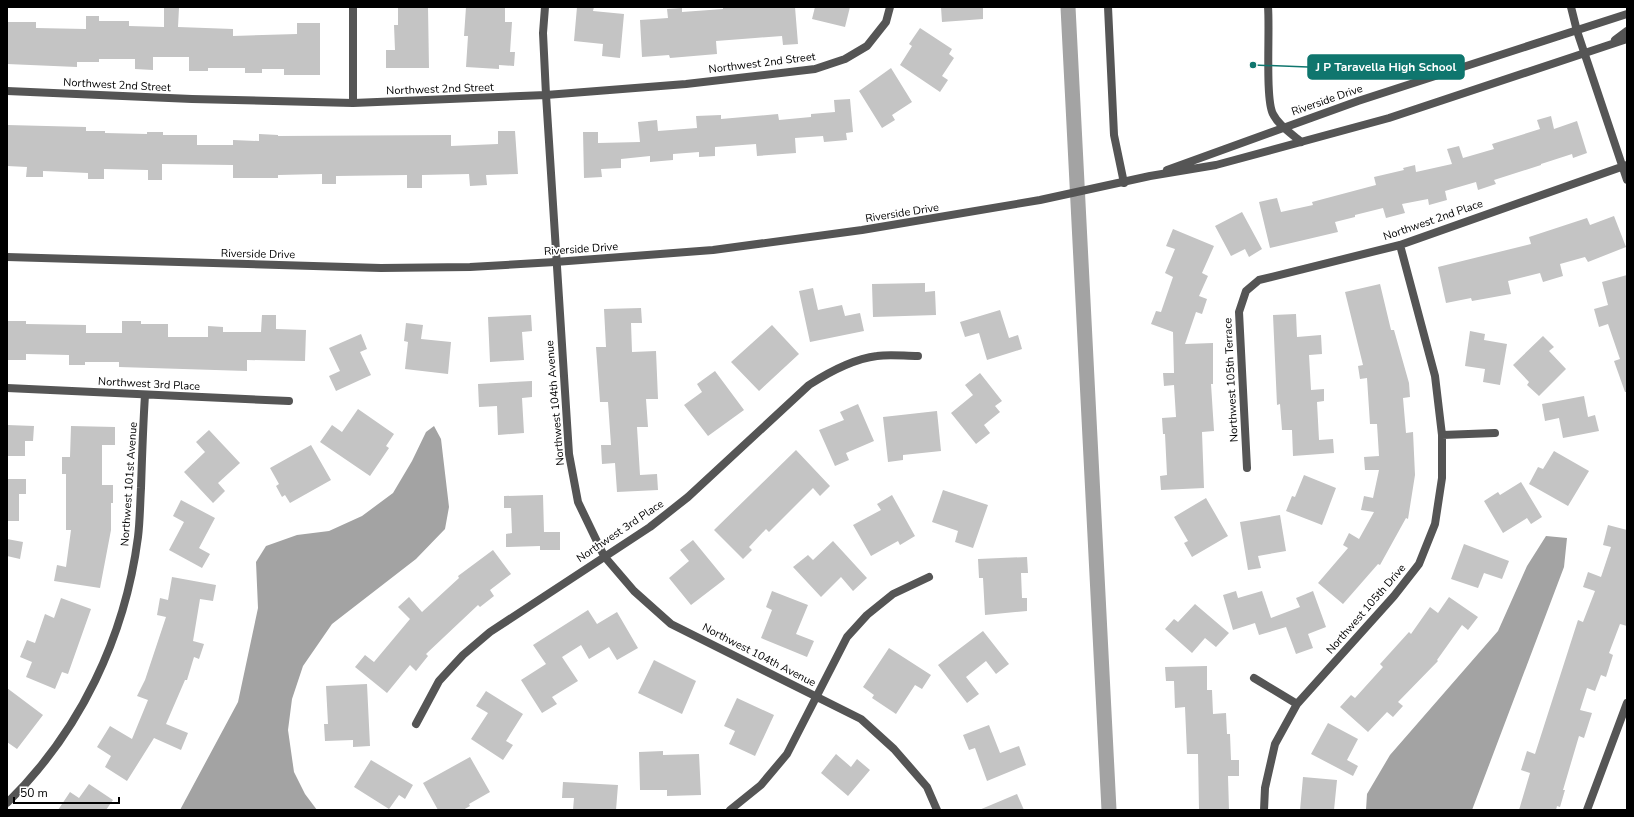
<svg xmlns="http://www.w3.org/2000/svg" width="1634" height="817" viewBox="0 0 1634 817" font-family="'Nunito Sans',sans-serif">
<style>
.water{fill:#a3a3a3}
.lines{fill:none;stroke-linecap:round;stroke-linejoin:round}
.canal{stroke:#a3a3a3;stroke-width:15}
.building{fill:#c4c4c4}
.service{stroke:#555;stroke-width:8}
.minor{stroke:#555;stroke-width:8}
.tertiary{stroke:#555;stroke-width:8}
.labels{text-anchor:middle;dominant-baseline:central;stroke-width:3.5;stroke-linejoin:round;paint-order:stroke}
.street-label{font-size:11px;fill:#000;stroke:#fff}
.leader{fill:none;stroke:#0f766e;stroke-width:1.5}
.callout-dot{fill:#0f766e;stroke:#fff;stroke-width:1.5}
.callout{fill:#0f766e;stroke:#0f766e;stroke-width:1.5}
.callout-label{font-size:12px;text-anchor:middle;font-weight:bold;fill:#fff}
</style>
<rect width="100%" height="100%" fill="#fff"/>
<path class="water" d="M 434,426 L 441,439 L 449,507 L 445,529 L 416,559 L 332,624 L 303,666 L 292,699 L 288,730 L 294,772 L 305,794 L 317,810 L 180,810 L 238,702 L 258,608 L 256,562 L 266,546 L 297,535 L 329,531 L 362,516 L 393,493 L 412,461 L 426,432 Z
M 1546,536 L 1567,538 L 1564,567 L 1472,810 L 1366,810 L 1367,794 L 1390,755 L 1498,631 L 1527,566 Z"/>
<g class="lines">
<path class="canal" d="M 1068,7 L 1109,810"/>
</g>
<path class="building" d="M 398,7 L 428,7 L 429,68 L 386,68 L 386,50 L 395,50 L 394,25 L 398,25 Z
M 466,7 L 505,7 L 505,22 L 512,22 L 510,52 L 515,52 L 514,66 L 499,65 L 499,69 L 466,67 L 468,36 L 464,36 Z
M 577,7 L 594,7 L 593,11 L 624,14 L 620,58 L 602,56 L 603,44 L 574,41 Z
M 723,7 L 795,7 L 798,44 L 783,45 L 782,36 L 755,38 L 716,41 L 717,54 L 670,58 L 669,55 L 642,57 L 640,20 L 668,18 L 667,9 L 682,8 L 682,12 L 723,9 Z
M 815,7 L 850,7 L 845,27 L 812,19 Z
M 941,7 L 983,7 L 983,19 L 942,22 Z
M 164,8 L 179,8 L 178,27 L 233,29 L 233,36 L 297,34 L 297,23 L 320,23 L 320,75 L 284,75 L 284,69 L 262,69 L 262,73 L 245,73 L 245,68 L 208,68 L 208,71 L 189,71 L 189,57 L 153,57 L 153,70 L 135,69 L 135,59 L 99,59 L 99,62 L 77,62 L 77,67 L 7,64 L 7,22 L 36,22 L 36,28 L 86,29 L 86,16 L 99,16 L 99,21 L 129,21 L 129,26 L 164,27 Z
M 920,28 L 952,49 L 949,54 L 954,58 L 942,76 L 948,80 L 940,92 L 900,65 L 912,46 L 909,44 Z
M 891,68 L 912,102 L 892,115 L 895,120 L 882,128 L 859,91 Z
M 850,99 L 853,132 L 846,133 L 847,140 L 824,142 L 823,136 L 795,138 L 796,153 L 757,156 L 756,144 L 715,147 L 715,156 L 699,157 L 699,152 L 673,154 L 673,160 L 650,162 L 650,156 L 621,159 L 621,168 L 601,169 L 602,177 L 584,178 L 583,132 L 598,132 L 598,143 L 640,142 L 638,122 L 657,120 L 658,131 L 697,128 L 696,116 L 721,115 L 721,119 L 778,114 L 779,120 L 811,117 L 811,114 L 835,112 L 834,100 Z
M 1551,116 L 1554,129 L 1577,121 L 1587,153 L 1573,158 L 1572,154 L 1541,164 L 1541,165 L 1494,180 L 1496,184 L 1478,190 L 1476,182 L 1445,191 L 1447,200 L 1429,205 L 1428,199 L 1402,204 L 1405,213 L 1386,218 L 1383,208 L 1355,215 L 1355,217 L 1335,222 L 1338,232 L 1270,248 L 1259,202 L 1277,198 L 1281,212 L 1313,205 L 1312,202 L 1376,185 L 1374,177 L 1404,170 L 1403,168 L 1415,165 L 1416,172 L 1452,164 L 1447,149 L 1459,146 L 1463,158 L 1494,149 L 1492,144 L 1540,129 L 1537,120 Z
M 7,125 L 86,127 L 86,131 L 105,131 L 105,133 L 147,134 L 147,132 L 163,132 L 163,135 L 197,135 L 197,145 L 233,145 L 233,140 L 259,141 L 259,134 L 278,135 L 278,136 L 451,135 L 451,146 L 498,144 L 498,131 L 515,131 L 518,174 L 486,175 L 487,185 L 470,186 L 469,174 L 422,175 L 422,188 L 407,188 L 407,175 L 336,176 L 336,184 L 322,184 L 322,174 L 278,175 L 278,178 L 233,178 L 233,165 L 162,164 L 162,180 L 148,180 L 148,170 L 104,169 L 104,179 L 88,179 L 88,173 L 43,171 L 43,177 L 26,177 L 27,167 L 7,166 Z
M 1242,212 L 1262,249 L 1249,257 L 1245,249 L 1231,256 L 1215,226 Z
M 1614,216 L 1626,247 L 1588,262 L 1585,257 L 1560,264 L 1563,276 L 1543,282 L 1540,273 L 1508,281 L 1511,294 L 1472,301 L 1471,298 L 1446,303 L 1438,267 L 1531,244 L 1529,237 L 1587,218 L 1590,225 Z
M 1173,229 L 1214,246 L 1202,273 L 1208,276 L 1199,296 L 1207,299 L 1202,314 L 1196,312 L 1185,344 L 1213,343 L 1213,384 L 1211,384 L 1214,431 L 1202,432 L 1204,488 L 1161,490 L 1160,476 L 1167,475 L 1165,434 L 1163,434 L 1162,418 L 1176,417 L 1174,385 L 1164,386 L 1163,373 L 1174,373 L 1173,332 L 1151,324 L 1156,311 L 1161,312 L 1173,277 L 1165,273 L 1175,249 L 1166,246 Z
M 1627,275 L 1627,392 L 1625,392 L 1614,361 L 1620,359 L 1608,324 L 1599,327 L 1594,309 L 1608,305 L 1602,282 Z
M 925,283 L 925,292 L 935,291 L 936,315 L 873,317 L 872,284 Z
M 1380,284 L 1391,330 L 1394,330 L 1409,383 L 1410,397 L 1403,398 L 1406,433 L 1413,432 L 1415,475 L 1408,519 L 1406,518 L 1380,565 L 1378,564 L 1343,604 L 1318,583 L 1348,548 L 1343,545 L 1349,533 L 1359,539 L 1374,512 L 1361,510 L 1364,496 L 1373,498 L 1379,470 L 1365,470 L 1364,457 L 1379,456 L 1377,424 L 1370,424 L 1367,378 L 1360,379 L 1358,366 L 1363,365 L 1345,292 Z
M 813,288 L 818,310 L 842,305 L 845,316 L 860,313 L 864,331 L 810,342 L 799,291 Z
M 641,308 L 642,323 L 631,323 L 632,352 L 656,351 L 658,399 L 646,399 L 648,427 L 637,427 L 640,475 L 657,474 L 658,490 L 617,492 L 615,463 L 602,464 L 601,445 L 611,445 L 608,402 L 600,402 L 596,347 L 606,347 L 604,309 Z
M 1000,310 L 1009,338 L 1018,335 L 1022,349 L 987,360 L 979,333 L 965,337 L 960,322 Z
M 1296,314 L 1297,337 L 1321,335 L 1322,354 L 1309,355 L 1311,390 L 1324,389 L 1324,401 L 1317,402 L 1319,440 L 1333,439 L 1334,453 L 1293,456 L 1292,430 L 1282,430 L 1280,404 L 1277,405 L 1273,315 Z
M 262,315 L 276,315 L 276,329 L 306,330 L 305,361 L 247,360 L 247,371 L 119,367 L 119,362 L 85,362 L 85,365 L 69,365 L 69,355 L 26,354 L 26,360 L 7,360 L 7,321 L 26,321 L 26,324 L 86,325 L 86,333 L 122,333 L 122,321 L 141,321 L 141,324 L 168,324 L 168,337 L 208,337 L 208,326 L 223,327 L 223,332 L 261,332 Z
M 531,315 L 532,331 L 522,332 L 524,360 L 490,362 L 488,317 Z
M 406,323 L 423,325 L 421,339 L 451,342 L 448,374 L 405,369 L 408,342 L 404,341 Z
M 772,325 L 799,354 L 759,391 L 731,362 Z
M 1470,331 L 1485,334 L 1484,340 L 1507,344 L 1500,385 L 1483,382 L 1485,369 L 1465,366 Z
M 361,334 L 367,349 L 360,352 L 371,375 L 336,391 L 329,376 L 340,371 L 329,348 Z
M 1543,336 L 1554,347 L 1549,351 L 1566,369 L 1539,396 L 1527,385 L 1529,382 L 1513,365 Z
M 715,371 L 744,410 L 708,436 L 684,405 L 702,392 L 697,384 Z
M 980,373 L 1002,401 L 995,406 L 1000,412 L 984,425 L 990,433 L 976,444 L 951,413 L 973,395 L 965,385 Z
M 532,381 L 532,397 L 522,398 L 524,433 L 498,435 L 497,406 L 479,407 L 478,384 Z
M 1584,396 L 1588,417 L 1595,415 L 1599,431 L 1563,438 L 1559,418 L 1545,421 L 1542,404 Z
M 858,404 L 874,441 L 846,453 L 849,460 L 835,466 L 819,430 L 844,420 L 840,412 Z
M 358,409 L 394,434 L 386,446 L 389,448 L 370,476 L 320,442 L 332,425 L 342,432 Z
M 937,411 L 941,451 L 903,455 L 903,460 L 888,462 L 883,417 Z
M 7,425 L 34,426 L 33,441 L 25,441 L 25,456 L 7,456 Z
M 71,426 L 115,427 L 115,445 L 102,445 L 102,485 L 113,485 L 113,503 L 111,503 L 111,530 L 100,588 L 54,581 L 57,565 L 66,567 L 71,530 L 66,530 L 66,474 L 62,474 L 62,457 L 70,457 Z
M 209,430 L 240,463 L 218,483 L 225,491 L 213,503 L 184,472 L 205,452 L 196,442 Z
M 311,445 L 331,480 L 290,503 L 285,495 L 282,497 L 276,486 L 279,484 L 270,468 Z
M 796,450 L 830,486 L 820,496 L 813,488 L 769,532 L 766,529 L 749,547 L 752,550 L 743,559 L 714,530 Z
M 1554,451 L 1589,471 L 1568,506 L 1529,484 L 1538,467 L 1543,469 Z
M 1304,475 L 1336,488 L 1322,525 L 1286,511 L 1292,496 L 1295,497 Z
M 7,479 L 26,479 L 26,494 L 19,494 L 19,521 L 7,521 Z
M 1521,482 L 1542,517 L 1531,524 L 1527,518 L 1503,533 L 1484,501 L 1498,492 L 1500,495 Z
M 943,490 L 988,505 L 973,548 L 955,542 L 958,531 L 932,522 Z
M 543,495 L 544,532 L 560,532 L 560,550 L 540,550 L 540,546 L 506,547 L 506,534 L 512,533 L 511,508 L 504,508 L 504,496 Z
M 892,495 L 915,536 L 900,545 L 898,541 L 871,556 L 853,525 L 881,510 L 877,504 Z
M 1206,498 L 1228,536 L 1192,557 L 1184,543 L 1188,541 L 1174,517 Z
M 181,500 L 215,518 L 199,548 L 210,554 L 202,568 L 169,550 L 184,522 L 173,516 Z
M 1280,515 L 1286,551 L 1258,556 L 1261,568 L 1248,570 L 1240,522 Z
M 1608,525 L 1627,530 L 1627,626 L 1620,624 L 1609,653 L 1613,655 L 1606,677 L 1601,675 L 1595,691 L 1587,688 L 1580,710 L 1592,713 L 1584,738 L 1579,736 L 1563,790 L 1565,790 L 1560,807 L 1557,806 L 1556,810 L 1519,810 L 1530,773 L 1521,770 L 1527,751 L 1535,754 L 1578,620 L 1583,622 L 1595,591 L 1583,587 L 1588,572 L 1601,577 L 1611,547 L 1603,545 Z
M 7,539 L 23,542 L 20,559 L 7,556 Z
M 693,540 L 725,579 L 691,605 L 669,578 L 689,561 L 680,550 Z
M 833,541 L 867,578 L 853,591 L 841,577 L 821,597 L 793,567 L 808,555 L 813,560 Z
M 1464,544 L 1509,561 L 1502,579 L 1484,573 L 1478,588 L 1451,579 Z
M 493,550 L 511,574 L 490,590 L 494,596 L 480,607 L 478,605 L 426,654 L 428,656 L 416,671 L 410,665 L 387,693 L 355,667 L 365,655 L 374,662 L 410,619 L 398,607 L 409,597 L 422,612 L 459,578 L 458,576 Z
M 1027,557 L 1028,573 L 1021,573 L 1022,598 L 1027,598 L 1027,611 L 985,615 L 983,578 L 979,578 L 978,559 Z
M 172,577 L 216,585 L 213,601 L 200,599 L 193,641 L 204,644 L 199,659 L 194,657 L 187,680 L 185,680 L 166,724 L 188,733 L 181,750 L 154,738 L 127,781 L 105,767 L 111,756 L 97,747 L 110,726 L 132,739 L 148,700 L 137,696 L 145,680 L 166,617 L 157,615 L 160,598 L 168,600 Z
M 772,591 L 808,605 L 796,634 L 814,641 L 807,657 L 761,638 L 772,610 L 766,607 Z
M 1236,591 L 1238,598 L 1262,591 L 1271,618 L 1300,607 L 1296,598 L 1313,591 L 1326,627 L 1308,634 L 1313,648 L 1296,654 L 1286,627 L 1259,635 L 1255,623 L 1233,630 L 1223,595 Z
M 1449,597 L 1478,617 L 1468,630 L 1462,625 L 1437,660 L 1438,661 L 1398,702 L 1403,706 L 1393,717 L 1387,712 L 1368,732 L 1340,707 L 1351,695 L 1355,698 L 1383,667 L 1380,664 L 1409,632 L 1411,634 L 1430,607 L 1438,613 Z
M 61,598 L 91,609 L 68,674 L 62,672 L 55,689 L 26,677 L 32,662 L 20,657 L 27,640 L 35,643 L 45,614 L 54,618 Z
M 1195,604 L 1229,633 L 1216,647 L 1205,638 L 1192,653 L 1165,629 L 1174,619 L 1178,622 Z
M 588,610 L 597,624 L 617,612 L 638,648 L 617,660 L 609,647 L 589,659 L 581,645 L 562,657 L 578,681 L 552,697 L 557,704 L 542,713 L 521,680 L 546,664 L 533,645 Z
M 983,631 L 1009,664 L 996,674 L 986,661 L 966,677 L 979,694 L 967,703 L 938,665 Z
M 889,648 L 931,675 L 922,689 L 915,685 L 896,714 L 872,698 L 874,695 L 863,687 Z
M 654,660 L 696,681 L 682,714 L 638,693 Z
M 1207,666 L 1207,690 L 1212,690 L 1213,714 L 1226,713 L 1227,734 L 1230,734 L 1231,760 L 1239,760 L 1239,776 L 1228,776 L 1229,810 L 1199,810 L 1198,754 L 1187,754 L 1185,707 L 1175,708 L 1174,681 L 1166,681 L 1165,667 Z
M 367,684 L 370,746 L 353,747 L 353,740 L 325,741 L 324,724 L 328,724 L 326,686 Z
M 7,688 L 43,715 L 17,749 L 7,742 Z
M 486,691 L 523,714 L 506,741 L 513,745 L 503,760 L 471,739 L 488,713 L 476,706 Z
M 737,698 L 774,715 L 755,756 L 729,744 L 735,731 L 724,726 Z
M 1328,723 L 1358,739 L 1347,760 L 1358,766 L 1353,776 L 1311,754 Z
M 989,725 L 1000,753 L 1019,746 L 1026,765 L 987,781 L 975,748 L 969,750 L 963,735 Z
M 663,751 L 663,755 L 699,754 L 701,795 L 667,796 L 667,790 L 640,790 L 639,752 Z
M 836,754 L 851,767 L 857,759 L 870,770 L 848,796 L 821,773 Z
M 470,757 L 490,792 L 469,804 L 470,806 L 463,810 L 438,810 L 423,783 Z
M 371,760 L 413,785 L 405,799 L 399,795 L 389,809 L 354,787 Z
M 1303,777 L 1337,780 L 1334,810 L 1300,810 Z
M 563,782 L 618,785 L 616,810 L 573,810 L 574,798 L 562,798 Z
M 89,784 L 113,800 L 106,810 L 58,810 L 70,792 L 79,798 Z
M 1017,794 L 1024,810 L 979,810 Z"/>
<g class="lines">
<path class="service" d="M 1108,7 L 1114,135 L 1124,183
M 1268,7 C 1270,29 1265,99 1273,114 C 1279,126 1292,134 1301,142
M 1571,7 L 1577,31"/>
<path class="minor" d="M 353,7 L 353,103
M 545,7 L 543,33 L 546,95 L 569,454 L 578,502 L 604,556 L 634,591 L 671,624 L 861,719 L 894,749 L 927,787 L 937,810
M 1577,31 L 1627,180
M 7,91 L 192,99 L 353,103 L 546,95 L 686,84 L 815,69 L 845,59 L 867,46 L 886,22 L 890,7
M 7,388 L 289,401
M 1442,435 L 1495,433
M 1247,468 L 1239,312 L 1246,291 L 1259,280 L 1400,245 L 1627,165
M 1254,678 L 1297,704
M 416,724 L 439,681 L 463,655 L 490,632 L 650,527 L 688,497 L 809,385 C 829,372 853,359 877,356 C 890,354 904,356 918,356
M 7,803 C 80,732 125,637 138,537 C 140,521 140,504 141,488 C 142,457 143,426 145,395
M 730,810 L 761,785 L 787,754 L 847,637 L 867,615 L 893,594 L 929,577
M 1264,810 L 1265,788 L 1275,744 L 1297,704 L 1394,596 L 1419,564 L 1435,524 L 1442,478 L 1442,435 L 1435,376 L 1400,245
M 1587,810 L 1627,703"/>
<path class="tertiary" d="M 1615,40 L 1627,31
M 1167,170 L 1358,101 L 1627,14
M 7,257 L 381,268 L 470,267 L 555,262 L 713,250 L 862,230 L 1040,200 L 1150,176 L 1216,165 L 1389,118 L 1627,39"/>
</g>
<g class="labels">
<g class="street-label">
<text transform="translate(762 63) rotate(-7)">Northwest 2nd Street</text>
<text transform="translate(117 85) rotate(3)">Northwest 2nd Street</text>
<text transform="translate(440 89) rotate(-2)">Northwest 2nd Street</text>
<text transform="translate(1327 100) rotate(-19)">Riverside Drive</text>
<text transform="translate(902 213) rotate(-9)">Riverside Drive</text>
<text transform="translate(1433 220) rotate(-19)">Northwest 2nd Place</text>
<text transform="translate(581 249) rotate(-4)">Riverside Drive</text>
<text transform="translate(258 254) rotate(1)">Riverside Drive</text>
<text transform="translate(1231 380) rotate(-93)">Northwest 105th Terrace</text>
<text transform="translate(149 384) rotate(3)">Northwest 3rd Place</text>
<text transform="translate(555 403) rotate(-95)">Northwest 104th Avenue</text>
<text transform="translate(129 484) rotate(-86)">Northwest 101st Avenue</text>
<text transform="translate(620 531) rotate(-34)">Northwest 3rd Place</text>
<text transform="translate(1366 609) rotate(-49)">Northwest 105th Drive</text>
<text transform="translate(759 655) rotate(27)">Northwest 104th Avenue</text>
</g>
</g>
<path class="leader" d="M1253 65L1308 67"/>
<circle class="callout-dot" cx="1253" cy="65" r="4"/>
<rect class="callout" x="1308" y="55" width="156" height="24" rx="4"/>
<g class="callout-label">
<text x="1386" y="71">J P Taravella High School</text>
</g>
<rect width="1634" height="817" fill="none" stroke="#000000" stroke-width="16"/>
<path d="M14 797v6h105v-6" fill="none" stroke="#000000" stroke-width="2"/>
<text x="20" y="797" font-size="12" fill="#000000" stroke="#ffffff" stroke-width="3" paint-order="stroke">50 m</text>
</svg>
